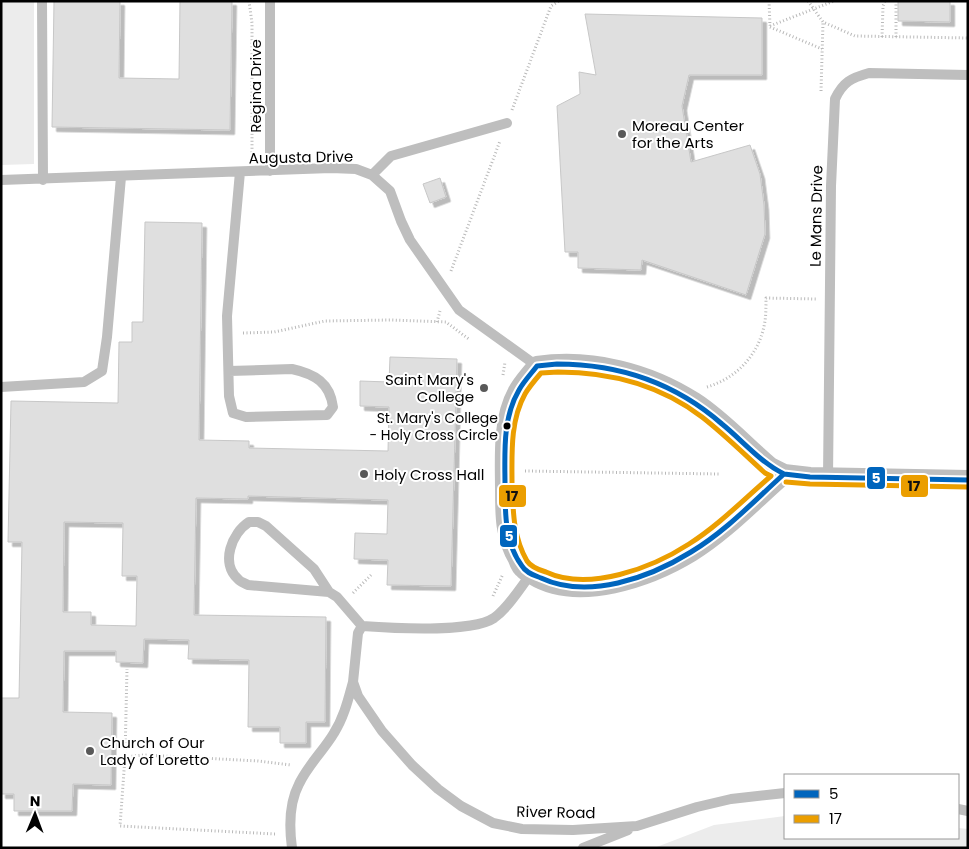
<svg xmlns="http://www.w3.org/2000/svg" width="969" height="849" viewBox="0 0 969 849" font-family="Poppins,sans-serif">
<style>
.green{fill:#ececec}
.building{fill:#dfdfdf;stroke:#c7c7c7;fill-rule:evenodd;filter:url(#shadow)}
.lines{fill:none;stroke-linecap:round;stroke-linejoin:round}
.path{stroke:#b9b9b9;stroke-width:3;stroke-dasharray:1 2.5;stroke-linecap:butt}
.lane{stroke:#bebebe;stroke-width:10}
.street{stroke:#bebebe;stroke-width:20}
.bus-1-casing{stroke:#fff;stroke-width:9}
.bus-2-casing{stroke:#fff;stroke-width:9}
.bus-1{stroke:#0065bd;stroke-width:5}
.bus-2{stroke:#eb9e00;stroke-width:5}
.poi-dot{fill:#595959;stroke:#fff;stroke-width:2}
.bus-dot{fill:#000;stroke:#fff;stroke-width:2}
.labels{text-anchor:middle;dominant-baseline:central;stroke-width:4;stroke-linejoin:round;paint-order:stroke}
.bus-label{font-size:14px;fill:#000;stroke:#fff;text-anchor:end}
.street-label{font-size:15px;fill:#000;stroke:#fff}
.poi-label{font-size:15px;fill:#000;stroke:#fff;text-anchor:start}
.line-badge{stroke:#fff;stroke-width:2}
.badge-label{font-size:14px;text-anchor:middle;font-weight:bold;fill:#fff}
.pale-badge-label{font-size:14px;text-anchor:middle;font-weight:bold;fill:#111}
</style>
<defs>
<filter id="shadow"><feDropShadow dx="4.5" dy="4.5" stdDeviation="0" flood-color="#0004"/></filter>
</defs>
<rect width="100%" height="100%" fill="#fff"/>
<path class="green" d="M 1,1 L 34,1 L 34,164 L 1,165 Z
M 785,816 L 785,838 L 958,838 L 958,828 L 968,829 L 968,848 L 654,848 L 714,825 Z"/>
<path class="building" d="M 54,1 L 120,1 L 119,78 L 179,79 L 180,1 L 232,1 L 230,130 L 52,127 Z
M 898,1 L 950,1 L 950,22 L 898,21 Z
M 585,14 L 762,18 L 762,75 L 689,75 L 682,106 L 691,162 L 750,145 L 760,174 L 764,205 L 765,234 L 746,295 L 642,260 L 641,270 L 578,268 L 578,252 L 565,252 L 557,106 L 580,94 L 579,72 L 596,75 Z
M 440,178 L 446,197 L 430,203 L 423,184 Z
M 145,222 L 202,223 L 199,440 L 249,441 L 249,448 L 388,451 L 389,407 L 360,406 L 360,381 L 389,382 L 390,357 L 457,359 L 451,586 L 387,585 L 388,560 L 354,559 L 355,533 L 387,534 L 388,500 L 248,496 L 248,499 L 196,498 L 194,615 L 326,617 L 325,722 L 306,722 L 306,743 L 280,743 L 280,727 L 248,727 L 249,660 L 188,659 L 189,640 L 144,639 L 143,663 L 116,662 L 116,651 L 64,651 L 63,712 L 112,713 L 111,785 L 73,784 L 72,811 L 14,811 L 14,794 L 1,794 L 1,698 L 19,698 L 22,542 L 8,542 L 11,401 L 118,403 L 119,342 L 132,342 L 132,322 L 143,322 ZM 64,522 L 123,523 L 122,576 L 137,576 L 136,626 L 91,625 L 91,612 L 63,612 Z"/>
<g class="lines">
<path class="path" d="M 249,1 L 252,23 L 252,156
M 769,1 L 770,26
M 808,1 L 823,22 L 855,36 L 968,38
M 770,26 L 834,1
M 770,27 L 822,49
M 882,37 L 883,6 L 885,1
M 896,37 L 896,1
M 821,91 L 823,22
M 512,110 L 551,6 L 559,1
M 451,271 L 500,141
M 437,322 L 440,311
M 243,333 L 274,332 L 325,321 L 391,320 L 446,322 L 470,340
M 503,375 L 505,362
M 707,387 C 737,378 760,354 765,321 C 766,314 766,306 766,298 L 816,299
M 525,471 L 719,474
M 353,593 L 371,575
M 493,596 L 503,574
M 125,757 L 127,669
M 275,834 L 120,826 L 125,757 L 144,755 L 258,761 L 291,765"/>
<path class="lane" d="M 42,1 L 43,180
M 270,171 L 270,1
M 372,175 L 391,156 L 507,123
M 1,180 L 331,168 L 356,169 L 372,175 L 390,191 L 401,221 L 410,240 L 459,310 L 537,366
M 229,371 L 292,369 C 315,374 330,383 333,407 L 327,415 L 246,417 L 233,413 L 229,396 L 227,316 L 240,172
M 1,387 L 84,382 L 102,371 L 107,337 L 121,177
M 828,478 L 831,186 L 835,99 C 843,82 851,78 869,73 L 968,75
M 249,522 L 258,522 L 266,526 L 314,569 L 329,592 L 248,585 C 245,583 240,582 238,579 C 220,563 232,533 249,522 Z
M 329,592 L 337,597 L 362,626 C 390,628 472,633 494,618 C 509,607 520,588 531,574
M 362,626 L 358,633 L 353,682 L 358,696 L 382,731 L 412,765 L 438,789 L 461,806 L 493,823 L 522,829 L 573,830 L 637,826 L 697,807 L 731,799 L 785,793
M 958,809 L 968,811
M 292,848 C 289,826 289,803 299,784 C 308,765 324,750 334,733 C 344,717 348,700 353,682
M 583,848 L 628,830"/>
<path class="street" d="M 784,474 C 754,500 725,531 691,552 C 650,577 578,603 533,575 C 530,573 526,572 524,569 C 521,567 519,562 518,559 C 505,537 505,515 505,490 C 505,460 502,420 517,393 C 522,383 531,374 537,366 C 591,358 649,373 694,402 C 722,420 745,446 770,467 L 784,474 L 810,477 L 968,480"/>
<g class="bus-1-casing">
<path id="bus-1" d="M 557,364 C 619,364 675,383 722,424 C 743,441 760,462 784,474 C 754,501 726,531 691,552 C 649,578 588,600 541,578 C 534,575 526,573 522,566 C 505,544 505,513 505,486 C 505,454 502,419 519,390 C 524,381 531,374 537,366 Z
M 784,474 L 810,477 L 968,480"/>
</g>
<g class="bus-2-casing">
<path id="bus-2" d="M 558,372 C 609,372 660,385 702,417 C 724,434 744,454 765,473 L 771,476 C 744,499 719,525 689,544 C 652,568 589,592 546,572 C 539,570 531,567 527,561 C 513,537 513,510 512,483 C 512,454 510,421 525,394 C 529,387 535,380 541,373 Z
M 786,482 L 810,484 L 968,487"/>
</g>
<use href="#bus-1" class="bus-1"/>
<use href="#bus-2" class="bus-2"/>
</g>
<g class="poi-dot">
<circle cx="622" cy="134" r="5"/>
<circle cx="484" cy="388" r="5"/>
<circle cx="364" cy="474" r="5"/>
<circle cx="90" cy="751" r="5"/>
</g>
<circle class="bus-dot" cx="507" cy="426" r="4.5"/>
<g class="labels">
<g class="bus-label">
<text x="498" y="418">St. Mary's College<tspan x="498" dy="17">- Holy Cross Circle</tspan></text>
</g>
<g class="street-label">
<text transform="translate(255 86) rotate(-90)">Regina Drive</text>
<text transform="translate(301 157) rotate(-1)">Augusta Drive</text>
<text transform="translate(816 216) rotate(-89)">Le Mans Drive</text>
<text transform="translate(556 812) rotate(1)">River Road</text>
</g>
<g class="poi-label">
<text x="632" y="125">Moreau Center<tspan x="632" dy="17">for the Arts</tspan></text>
<text x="474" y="379" text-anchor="end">Saint Mary's<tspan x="474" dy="17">College</tspan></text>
<text x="374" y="474">Holy Cross Hall</text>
<text x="100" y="742">Church of Our<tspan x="100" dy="17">Lady of Loretto</tspan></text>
</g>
</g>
<g class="line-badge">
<rect x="866" y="466" width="20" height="24" rx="5" fill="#0065bd"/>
<rect x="900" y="474" width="29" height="24" rx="5" fill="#eb9e00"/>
<rect x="498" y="484" width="29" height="24" rx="5" fill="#eb9e00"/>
<rect x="499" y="524" width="19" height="24" rx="5" fill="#0065bd"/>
</g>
<g class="badge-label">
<text x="876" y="483">5</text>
<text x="509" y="541">5</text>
</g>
<g class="pale-badge-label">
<text x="914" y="491">17</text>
<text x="512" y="501">17</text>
</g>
<rect width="969" height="849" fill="none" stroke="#000000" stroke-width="5"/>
<rect x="784" y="774" width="175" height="65" fill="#ffffff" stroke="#999999"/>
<rect x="794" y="790" width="25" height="8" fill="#0065bd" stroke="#999999"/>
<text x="829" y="799" font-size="15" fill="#000000">5</text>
<rect x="794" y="815" width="25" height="8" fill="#eb9e00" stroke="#999999"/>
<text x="829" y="824" font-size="15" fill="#000000">17</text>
<g transform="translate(35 814) rotate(1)" stroke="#ffffff" stroke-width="4" paint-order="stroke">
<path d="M0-4L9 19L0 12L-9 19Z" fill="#000000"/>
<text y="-8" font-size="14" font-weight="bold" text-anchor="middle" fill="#000000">N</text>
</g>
</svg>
